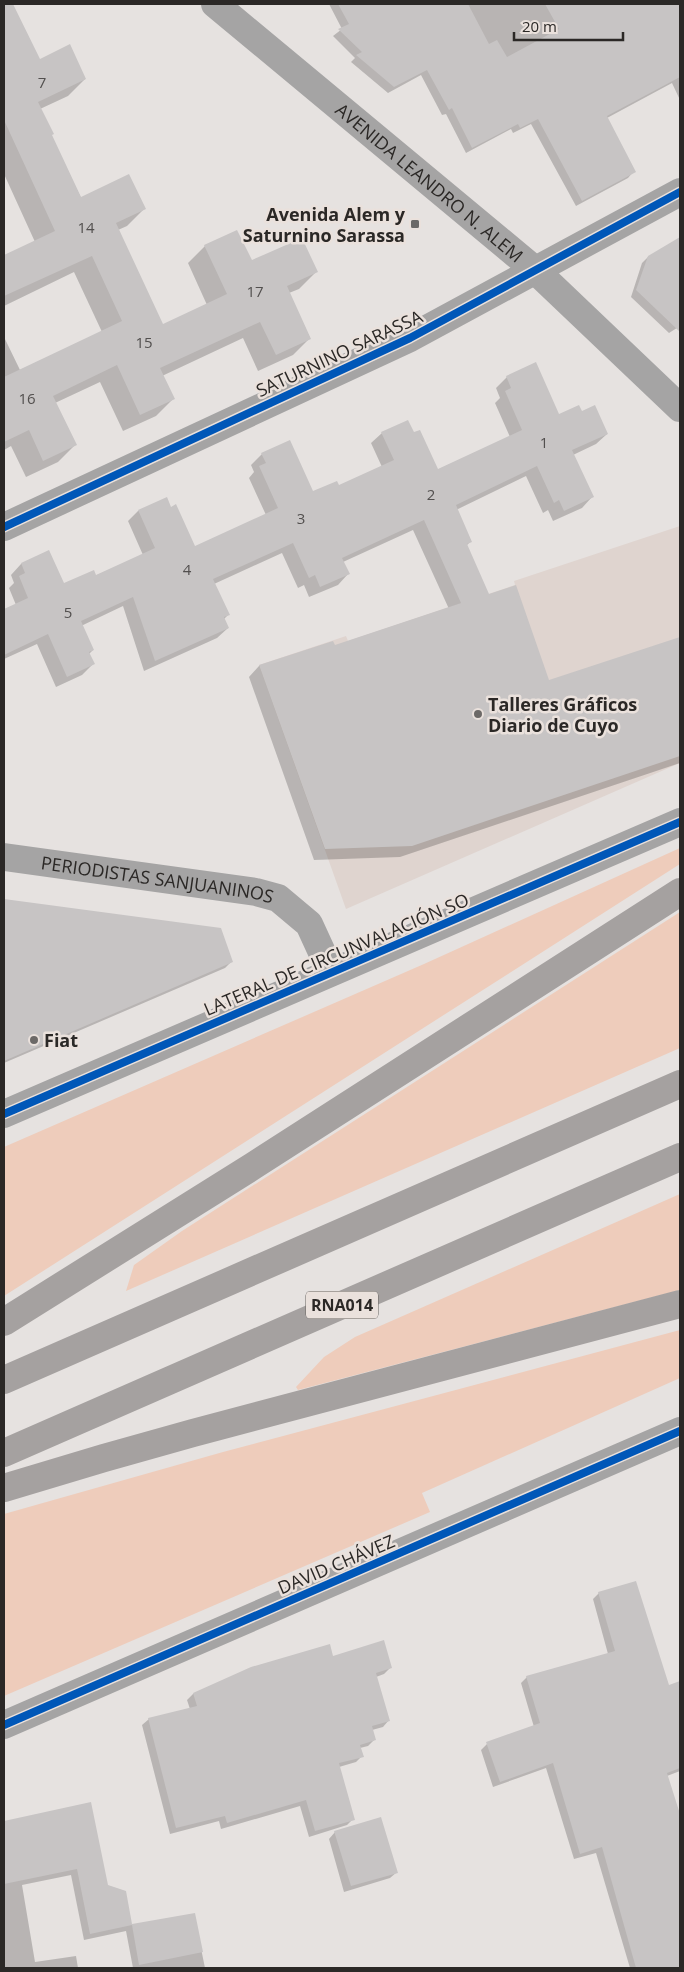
<svg xmlns="http://www.w3.org/2000/svg" width="684" height="1972" viewBox="0 0 684 1972" font-family="'Open Sans',sans-serif">
<style>
.built{fill:#dfd4cf}
.green{fill:#ecb}
.shadow{fill:#0003}
.building{fill:#c7c4c4}
.lines{fill:none;stroke-linecap:round;stroke-linejoin:round}
.minor{stroke:#a5a4a4;stroke-width:28}
.tertiary{stroke:#a5a4a4;stroke-width:28}
.motorway{stroke:#a5a1a0;stroke-width:28}
.cycleway-casing{stroke:#eae1dc;stroke-width:11}
.cycleway{stroke:#0057b8;stroke-width:8}
.poi-dot{fill:#6c6967;stroke:#eae1dc;stroke-width:2}
.labels{text-anchor:middle;dominant-baseline:central;stroke-width:5;stroke-linejoin:round;paint-order:stroke}
.number-label{font-size:15px;fill:#524f4e}
.shield{fill:#eae1dc;stroke:#64605d;stroke-width:1}
.shield-label{font-size:16px;font-weight:bold;fill:#2b2826}
.street-label{font-size:18px;fill:#2b2826;stroke:#eae1dc}
.poi-label{font-size:18px;font-weight:bold;fill:#2b2826;stroke:#eae1dc;text-anchor:start}
</style>
<rect width="100%" height="100%" fill="#e6e2e0"/>
<path class="built" d="M 680,526 L 680,763 L 346,909 L 259,665 L 346,636 L 348,641 L 515,585 L 514,581 Z"/>
<path class="green" d="M 680,848 L 680,864 L 4,1296 L 4,1147 L 424,964 Z
M 680,912 L 680,1048 L 126,1291 L 134,1265 L 182,1231 Z
M 680,1194 L 680,1290 L 298,1390 L 296,1387 L 324,1357 L 355,1337 Z
M 680,1330 L 680,1378 L 422,1493 L 430,1512 L 4,1696 L 4,1514 L 223,1452 Z"/>
<path class="shadow" d="M 4,4 L 12,4 L 40,61 L 85,79 L 68,96 L 40,109 L 51,136 L 81,198 L 144,209 L 127,226 L 118,230 L 162,326 L 207,305 L 188,263 L 205,246 L 251,262 L 316,272 L 299,289 L 289,293 L 310,338 L 293,355 L 258,371 L 243,338 L 162,376 L 173,399 L 156,416 L 123,431 L 100,382 L 55,403 L 75,445 L 58,462 L 26,477 L 11,446 L 4,450 L 4,337 L 20,370 L 102,332 L 74,272 L 4,306 L 4,256 L 35,242 L 4,174 Z
M 329,4 L 440,4 L 443,10 L 454,4 L 680,4 L 680,100 L 672,83 L 607,118 L 634,171 L 628,178 L 576,206 L 531,124 L 513,133 L 511,129 L 466,153 L 446,114 L 442,115 L 421,75 L 388,93 L 351,62 L 355,58 L 333,36 L 342,29 Z
M 680,240 L 680,326 L 669,333 L 631,297 L 642,263 L 648,257 Z
M 507,377 L 559,416 L 581,412 L 607,434 L 596,444 L 573,455 L 592,497 L 582,508 L 553,521 L 548,510 L 543,513 L 526,476 L 456,510 L 471,541 L 466,546 L 488,596 L 549,682 L 680,638 L 680,763 L 400,857 L 314,860 L 249,677 L 259,666 L 332,642 L 334,647 L 449,609 L 413,530 L 343,562 L 348,574 L 338,585 L 309,597 L 304,585 L 298,588 L 282,553 L 214,584 L 228,615 L 224,619 L 228,628 L 217,638 L 144,671 L 123,606 L 81,626 L 93,650 L 89,654 L 93,664 L 82,675 L 56,687 L 37,644 L 4,659 L 4,611 L 16,605 L 9,588 L 14,583 L 11,575 L 21,564 L 48,552 L 64,585 L 95,576 L 143,555 L 128,521 L 138,511 L 170,508 L 195,548 L 266,515 L 249,478 L 254,472 L 251,465 L 262,454 L 313,493 L 339,486 L 382,467 L 371,443 L 382,433 L 437,470 L 510,437 L 495,403 L 500,398 L 496,388 Z
M 4,901 L 220,930 L 231,962 L 225,968 L 4,1063 Z
M 599,1593 L 668,1687 L 680,1683 L 680,1771 L 667,1776 L 680,1819 L 680,1890 L 670,1894 L 680,1927 L 680,1968 L 630,1968 L 596,1853 L 574,1859 L 546,1768 L 493,1787 L 481,1750 L 487,1744 L 534,1727 L 521,1683 L 527,1677 L 608,1654 L 593,1599 Z
M 333,1658 L 390,1668 L 384,1674 L 376,1677 L 389,1720 L 383,1727 L 372,1730 L 375,1739 L 368,1746 L 360,1748 L 362,1756 L 356,1762 L 339,1767 L 353,1819 L 347,1825 L 309,1837 L 300,1806 L 221,1829 L 219,1821 L 170,1834 L 142,1725 L 149,1719 L 190,1709 L 187,1700 L 193,1694 Z
M 90,1803 L 107,1886 L 124,1892 L 131,1925 L 194,1914 L 205,1968 L 133,1968 L 126,1931 L 84,1940 L 71,1875 L 22,1885 L 35,1962 L 76,1956 L 78,1968 L 4,1968 L 4,1822 Z
M 335,1832 L 397,1872 L 390,1878 L 344,1892 L 329,1839 Z"/>
<path class="building" d="M 4,4 L 13,4 L 40,59 L 70,44 L 86,79 L 38,102 L 54,134 L 52,135 L 81,197 L 129,174 L 146,209 L 116,223 L 163,324 L 227,294 L 204,245 L 237,230 L 252,260 L 302,238 L 318,272 L 287,286 L 311,339 L 276,355 L 260,322 L 160,368 L 175,399 L 140,415 L 117,365 L 53,396 L 77,445 L 43,461 L 29,430 L 4,442 L 4,377 L 122,321 L 92,256 L 4,296 L 4,255 L 55,231 L 4,120 Z
M 338,4 L 468,4 L 489,44 L 497,40 L 507,57 L 559,29 L 545,4 L 680,4 L 680,77 L 607,116 L 636,172 L 582,201 L 538,119 L 520,128 L 518,124 L 472,148 L 452,108 L 449,110 L 427,70 L 394,87 L 356,55 L 362,52 L 338,29 L 349,24 Z
M 680,237 L 680,332 L 636,290 L 648,256 Z
M 536,362 L 559,414 L 579,405 L 582,411 L 595,405 L 608,434 L 572,450 L 594,497 L 564,511 L 559,500 L 554,503 L 537,466 L 456,505 L 472,542 L 467,544 L 489,594 L 516,585 L 549,680 L 680,637 L 680,756 L 412,846 L 325,849 L 259,665 L 333,641 L 335,645 L 461,603 L 424,520 L 342,558 L 350,574 L 320,587 L 315,575 L 309,578 L 293,543 L 213,579 L 230,615 L 224,617 L 229,628 L 155,661 L 133,597 L 81,621 L 94,650 L 89,652 L 95,664 L 67,677 L 48,634 L 4,655 L 4,609 L 28,598 L 19,576 L 25,573 L 21,563 L 49,550 L 64,583 L 94,570 L 96,575 L 155,548 L 138,510 L 167,497 L 171,507 L 176,504 L 195,546 L 278,508 L 259,466 L 266,463 L 261,453 L 290,440 L 313,491 L 337,481 L 339,485 L 394,460 L 381,432 L 408,420 L 414,432 L 420,430 L 438,469 L 522,430 L 505,391 L 511,388 L 506,376 Z
M 4,899 L 221,928 L 233,962 L 4,1061 Z
M 636,1581 L 669,1685 L 680,1681 L 680,1768 L 667,1773 L 680,1814 L 680,1968 L 636,1968 L 602,1847 L 580,1854 L 553,1763 L 500,1782 L 486,1742 L 540,1723 L 526,1676 L 615,1651 L 598,1592 Z
M 384,1640 L 392,1668 L 376,1673 L 390,1721 L 372,1726 L 376,1740 L 360,1745 L 364,1757 L 339,1763 L 355,1820 L 315,1831 L 306,1800 L 227,1823 L 225,1816 L 176,1828 L 148,1718 L 197,1706 L 193,1693 L 251,1667 L 330,1644 L 333,1656 Z
M 91,1802 L 108,1885 L 126,1891 L 132,1924 L 195,1913 L 203,1952 L 139,1965 L 132,1925 L 90,1934 L 77,1869 L 4,1884 L 4,1821 Z
M 381,1817 L 398,1873 L 351,1886 L 334,1831 Z"/>
<g class="lines">
<g class="minor">
<path d="M 4,527 L 410,338 L 680,192"/>
<path id="s1" d="M 4,857 L 256,892 L 278,898 L 309,924 L 331,972"/>
</g>
<g class="tertiary">
<path id="s2" d="M 215,4 L 535,270 L 680,408"/>
<path d="M 4,1114 L 680,822"/>
<path d="M 4,1725 L 680,1431"/>
</g>
<path class="motorway" d="M 4,1322 L 253,1166 L 680,892
M 4,1380 L 680,1084
M 4,1453 L 680,1157
M 4,1488 L 104,1458 L 193,1433 L 680,1304"/>
<g class="cycleway-casing">
<path id="cycleway" d="M 4,527 L 410,338 L 680,192
M 4,1114 L 680,822
M 4,1725 L 680,1431"/>
</g>
<use href="#cycleway" class="cycleway"/>
</g>
<g class="poi-dot">
<rect x="410" y="219" width="10" height="10" rx="2.5"/>
<circle cx="478" cy="714" r="5"/>
<circle cx="34" cy="1040" r="5"/>
</g>
<g class="labels">
<g class="number-label">
<text x="42" y="82">7</text>
<text x="86" y="227">14</text>
<text x="255" y="291">17</text>
<text x="144" y="342">15</text>
<text x="27" y="398">16</text>
<text x="544" y="442">1</text>
<text x="431" y="494">2</text>
<text x="301" y="518">3</text>
<text x="187" y="569">4</text>
<text x="68" y="612">5</text>
</g>
<rect class="shield" x="306" y="1291.5" width="72" height="27" rx="4"/>
<g class="shield-label">
<text x="342" y="1305">RNA014</text>
</g>
<g class="street-label">
<text stroke="none"><textPath href="#s2" startOffset="279">AVENIDA LEANDRO N. ALEM</textPath></text>
<text transform="translate(339 353) rotate(-25)">SATURNINO SARASSA</text>
<text stroke="none"><textPath href="#s1" startOffset="155">PERIODISTAS SANJUANINOS</textPath></text>
<text transform="translate(336 954) rotate(-23)">LATERAL DE CIRCUNVALACIÓN SO</text>
<text transform="translate(336 1564) rotate(-23)">DAVID CHÁVEZ</text>
</g>
<g class="poi-label">
<text x="405" y="214" text-anchor="end">Avenida Alem y<tspan x="405" dy="21">Saturnino Sarassa</tspan></text>
<text x="488" y="704">Talleres Gráficos<tspan x="488" dy="21">Diario de Cuyo</tspan></text>
<text x="44" y="1040">Fiat</text>
</g>
</g>
<rect width="684" height="1972" fill="none" stroke="#2b2826" stroke-width="10"/>
<path d="M514 32v8h109v-8" fill="none" stroke="#2b2826" stroke-width="2.5"/>
<text x="522" y="32" font-size="15" fill="#2b2826" stroke="#eae1dc" stroke-width="4" paint-order="stroke">20 m</text>
</svg>
